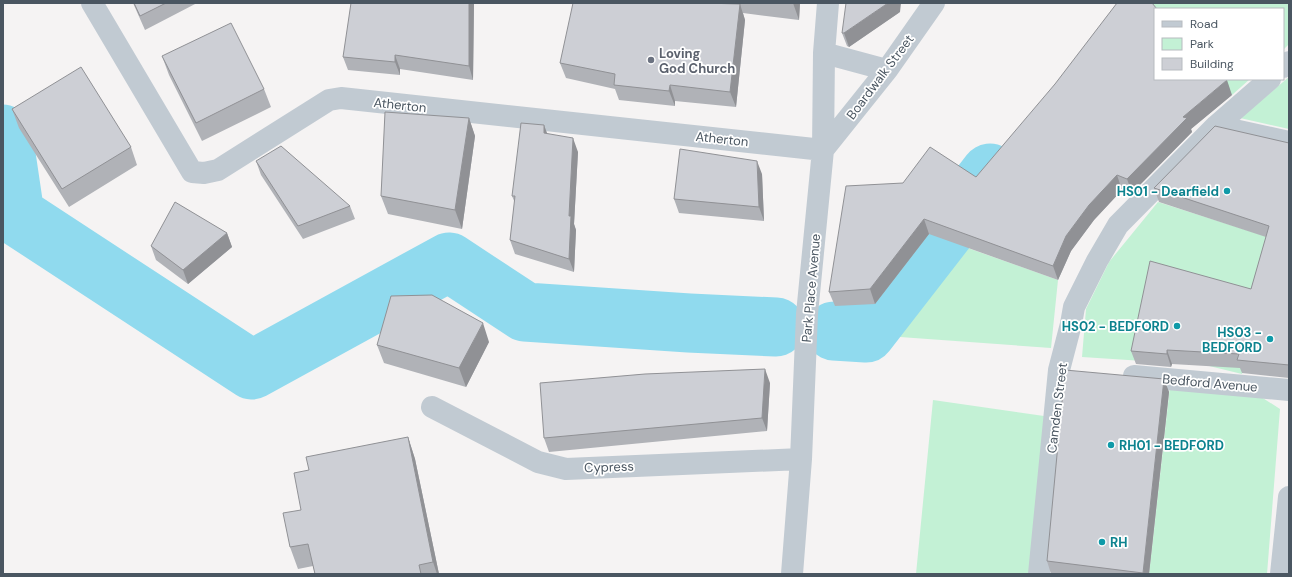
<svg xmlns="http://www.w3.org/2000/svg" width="1292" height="577" viewBox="0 0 1292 577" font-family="'DM Sans',sans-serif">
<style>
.green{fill:#c3f1d5}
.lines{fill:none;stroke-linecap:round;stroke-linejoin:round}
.river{stroke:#90daee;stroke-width:59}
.minor{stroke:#c1cad2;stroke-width:22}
.wall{fill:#b0b2b7}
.shaded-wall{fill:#909195}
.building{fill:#cdcfd5;stroke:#909195}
.worship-dot{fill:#6b7280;stroke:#fff;stroke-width:1.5}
.culture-dot{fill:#0f9aa8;stroke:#fff;stroke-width:1.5}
.labels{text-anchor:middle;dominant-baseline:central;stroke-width:3.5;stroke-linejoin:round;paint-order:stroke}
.worship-label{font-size:13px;font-weight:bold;fill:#5b616d;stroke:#fff;text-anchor:start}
.street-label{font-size:13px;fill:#4a5661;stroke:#fff}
.culture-label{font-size:13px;font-weight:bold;fill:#0d838f;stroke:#fff;text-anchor:end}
</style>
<rect width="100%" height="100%" fill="#f5f3f3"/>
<path class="green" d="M 1143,3 L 1289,3 L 1289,44 L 1283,50 L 1283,9 L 1155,9 Z
M 1289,77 L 1289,129 L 1240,118 Z
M 1217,79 L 1250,79 L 1232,95 Z
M 1158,202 L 1274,239 L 1242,374 L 1205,365 L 1082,357 L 1086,309 L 1109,262 Z
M 948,241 L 1058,280 L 1051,348 L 886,336 Z
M 1170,386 L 1255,393 L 1280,409 L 1267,574 L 1149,574 Z
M 933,400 L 1044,416 L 1033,574 L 916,574 Z"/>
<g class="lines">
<path class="river" d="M 3,134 L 15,215 L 252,370 L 449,262 L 525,312 L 689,323 L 776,327
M 834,331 L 866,333 L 990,173"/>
<path class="minor" d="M 92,3 L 192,172 L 204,173 L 218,170 L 329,100 L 341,98 L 823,150
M 824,53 L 887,70
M 1283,67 L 1289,62
M 1216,126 L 1289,142
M 823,150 L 887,70 L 934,3
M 1134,376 L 1289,390
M 432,407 L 538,462 L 566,469 L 801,459
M 792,574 L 801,459 L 807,314 L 823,150 L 824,53 L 828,3
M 1039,574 L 1059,370 L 1071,324 L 1074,307 L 1097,261 L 1118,225 L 1216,126 L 1270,79
M 1281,574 L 1289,497"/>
</g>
<path class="wall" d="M 133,3 L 197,3 L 145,30 Z
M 474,3 L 473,80 L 400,69 L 400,75 L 348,70 L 343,57 Z
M 739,3 L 800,3 L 799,20 L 743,13 L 745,20 L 736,107 L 675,101 L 675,106 L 619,100 L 615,89 L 566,78 L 560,63 L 739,4 Z
M 900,12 L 849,47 L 847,46 L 842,33 Z
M 162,56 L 264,89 L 271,107 L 202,141 L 169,75 Z
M 1232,95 L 1191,129 L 1192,132 L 1132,193 L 1122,190 L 1094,220 L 1071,251 L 1058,280 L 929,234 L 875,304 L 835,306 L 829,292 L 976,177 Z
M 12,109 L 131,147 L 137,165 L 69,207 L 19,128 Z
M 469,118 L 475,136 L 462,229 L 388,214 L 381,196 Z
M 544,125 L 547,133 L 578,152 L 574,224 L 576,230 L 574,272 L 515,254 L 510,240 L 515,203 L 512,196 Z
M 1289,143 L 1289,378 L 1242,373 L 1240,368 L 1172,364 L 1171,367 L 1136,364 L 1131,351 L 1251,289 L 1266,237 L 1159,202 L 1154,188 Z
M 256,161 L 350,206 L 355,219 L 303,239 L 261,175 Z
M 762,174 L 764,221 L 679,213 L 674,199 Z
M 227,233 L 232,247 L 188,284 L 156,260 L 151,246 Z
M 489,342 L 466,387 L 384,363 L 377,345 Z
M 1164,379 L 1169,392 L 1149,574 L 1051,574 L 1047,561 Z
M 770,383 L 767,431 L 549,452 L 544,438 Z
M 408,437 L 415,459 L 439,574 L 315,574 L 313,566 L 298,569 L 290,547 L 301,510 L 309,470 Z"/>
<path class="shaded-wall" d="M 469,3 L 474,3 L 473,80 L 469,66 Z
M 793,3 L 800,3 L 799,20 Z
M 888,3 L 901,3 L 900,12 L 849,47 L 844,33 Z
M 740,4 L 745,20 L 736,107 L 730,92 Z
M 395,55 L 400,69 L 400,75 L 395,62 Z
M 1227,80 L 1232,95 L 1191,129 L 1192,132 L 1132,193 L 1127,179 L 1183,117 Z
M 670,85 L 675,101 L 675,106 L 669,91 Z
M 469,118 L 475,136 L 462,229 L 455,210 Z
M 544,125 L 549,139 L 544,133 Z
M 573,138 L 578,152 L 574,224 L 576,230 L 574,272 L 569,259 L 569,216 Z
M 757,161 L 762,174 L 764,221 L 759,207 Z
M 1117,175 L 1122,190 L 1094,220 L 1071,251 L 1058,280 L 1053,266 L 1066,236 L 1089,205 Z
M 924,219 L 929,234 L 875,304 L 870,289 Z
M 227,233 L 232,247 L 188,284 L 183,270 Z
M 483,323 L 489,342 L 466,387 L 459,368 Z
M 1167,350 L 1172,364 L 1171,367 L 1167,354 Z
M 765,369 L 770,383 L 767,431 L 762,418 Z
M 1164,379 L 1169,392 L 1149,574 L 1143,574 Z
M 408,437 L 415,459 L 439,574 L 437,574 L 433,562 Z"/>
<path class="building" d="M 134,3 L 166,3 L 140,16 Z
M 351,3 L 469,3 L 469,66 L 395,55 L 395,62 L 343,57 Z
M 573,3 L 703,3 L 740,4 L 730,92 L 670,85 L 669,91 L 614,85 L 615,74 L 560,63 Z
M 846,3 L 888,3 L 844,33 L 842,33 Z
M 1117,3 L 1152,3 L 1157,9 L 1155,9 L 1155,79 L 1225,79 L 1227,80 L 1183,117 L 1187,118 L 1127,179 L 1117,175 L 1089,205 L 1066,236 L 1053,266 L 924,219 L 870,289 L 829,292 L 846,186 L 903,183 L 930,147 L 976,177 L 1055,84 Z
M 231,23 L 264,89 L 196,123 L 162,56 Z
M 81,67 L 131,147 L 62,189 L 12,109 Z
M 385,112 L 469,118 L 455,210 L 381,196 Z
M 521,123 L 544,125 L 544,133 L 573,138 L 569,216 L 571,216 L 569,259 L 510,240 L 515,196 L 512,196 Z
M 1215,126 L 1289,143 L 1289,365 L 1237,360 L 1239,354 L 1167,350 L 1167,354 L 1131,351 L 1150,261 L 1251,289 L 1269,226 L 1154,188 Z
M 281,146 L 350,206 L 298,226 L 256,161 Z
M 680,149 L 757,161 L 759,207 L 674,199 Z
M 175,202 L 227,233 L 183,270 L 151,246 Z
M 432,295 L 483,323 L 459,368 L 377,345 L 391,296 Z
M 765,369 L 762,418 L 544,438 L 540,383 L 645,374 Z
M 1065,370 L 1164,379 L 1143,573 L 1047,561 Z
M 408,437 L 433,562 L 419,565 L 421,574 L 315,574 L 308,544 L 290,547 L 283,513 L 301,510 L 294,473 L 309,470 L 306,457 Z"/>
<circle class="worship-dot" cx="651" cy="60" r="4"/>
<g class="culture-dot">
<circle cx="1227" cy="191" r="4"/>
<circle cx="1177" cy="326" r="4"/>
<circle cx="1270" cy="339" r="4"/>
<circle cx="1111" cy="445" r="4"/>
<circle cx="1102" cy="542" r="4"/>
</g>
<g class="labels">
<g class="worship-label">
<text x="659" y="53">Loving<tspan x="659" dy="15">God Church</tspan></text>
</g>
<g class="street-label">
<text transform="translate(880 77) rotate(-53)">Boardwalk Street</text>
<text transform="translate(400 105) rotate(6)">Atherton</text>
<text transform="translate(722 139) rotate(6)">Atherton</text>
<text transform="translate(811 288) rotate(-85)">Park Place Avenue</text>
<text transform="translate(1210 383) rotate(5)">Bedford Avenue</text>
<text transform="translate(1057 408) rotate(-83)">Camden Street</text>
<text transform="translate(609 467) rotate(-2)">Cypress</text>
</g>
<g class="culture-label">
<text x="1219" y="191">HS01 - Dearfield</text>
<text x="1169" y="326">HS02 - BEDFORD</text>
<text x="1262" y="332">HS03 -<tspan x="1262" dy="15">BEDFORD</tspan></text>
<text x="1119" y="445" text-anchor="start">RH01 - BEDFORD</text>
<text x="1110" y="542" text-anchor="start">RH</text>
</g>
</g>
<rect width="1292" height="577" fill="none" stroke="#4a5661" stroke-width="8"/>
<rect x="1154" y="8" width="130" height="72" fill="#ffffff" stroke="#b7bbc0"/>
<rect x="1162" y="21" width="20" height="6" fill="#c1cad2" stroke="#b7bbc0"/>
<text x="1190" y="28" font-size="12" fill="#4a5661">Road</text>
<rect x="1162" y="38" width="20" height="12" fill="#c3f1d5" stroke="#b7bbc0"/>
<text x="1190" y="48" font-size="12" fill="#4a5661">Park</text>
<rect x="1162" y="58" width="20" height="12" fill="#cdcfd5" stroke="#b7bbc0"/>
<text x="1190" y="68" font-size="12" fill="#4a5661">Building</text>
</svg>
